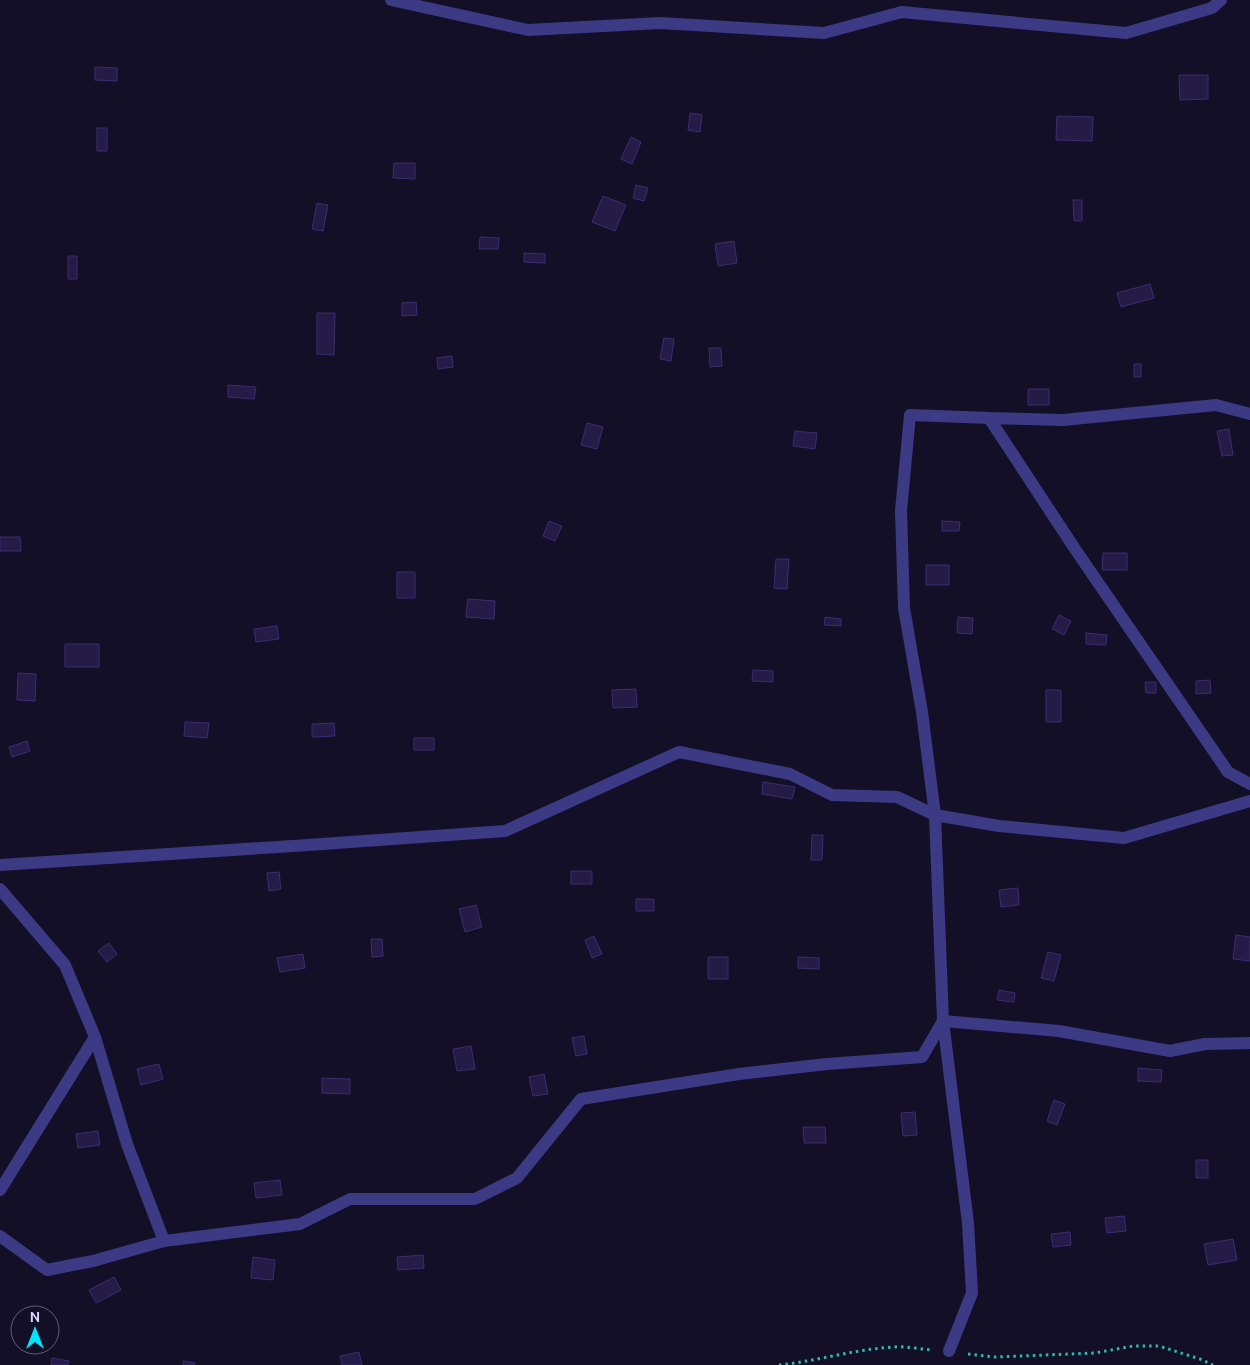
<svg xmlns="http://www.w3.org/2000/svg" width="1250" height="1365" viewBox="0 0 1250 1365" font-family="Ubuntu,sans-serif">
<style>
.building{fill:#241b47;stroke:#3b2d73}
.lines{fill:none;stroke-linecap:round;stroke-linejoin:round}
.path{stroke:#2fb8b0;stroke-width:3;stroke-dasharray:2.5 4;stroke-linecap:butt}
.minor{stroke:#3d3a85;stroke-width:12}
</style>
<rect width="100%" height="100%" fill="#130f26"/>
<path class="building" d="M 95,67 L 117,68 L 117,81 L 95,80 Z
M 1179,75 L 1208,75 L 1208,99 L 1180,100 Z
M 690,113 L 702,115 L 700,132 L 688,130 Z
M 1057,116 L 1093,117 L 1092,141 L 1056,140 Z
M 97,128 L 107,128 L 107,151 L 97,151 Z
M 631,137 L 641,142 L 632,164 L 621,159 Z
M 394,163 L 415,163 L 415,179 L 393,178 Z
M 636,185 L 648,188 L 644,201 L 633,198 Z
M 603,196 L 626,205 L 615,231 L 592,222 Z
M 1073,200 L 1082,200 L 1082,221 L 1074,221 Z
M 317,203 L 328,205 L 323,231 L 312,229 Z
M 480,237 L 499,238 L 498,249 L 479,249 Z
M 734,241 L 737,263 L 718,266 L 715,244 Z
M 524,253 L 545,254 L 545,263 L 524,262 Z
M 68,256 L 77,256 L 77,279 L 68,279 Z
M 1150,284 L 1154,298 L 1121,307 L 1117,293 Z
M 416,302 L 417,315 L 402,316 L 402,303 Z
M 317,313 L 335,313 L 334,355 L 317,354 Z
M 664,338 L 674,339 L 671,361 L 660,359 Z
M 709,348 L 721,348 L 722,366 L 710,367 Z
M 452,356 L 453,367 L 438,369 L 437,358 Z
M 1134,364 L 1141,364 L 1141,377 L 1134,377 Z
M 228,385 L 256,387 L 254,399 L 228,397 Z
M 1028,389 L 1049,389 L 1049,405 L 1028,405 Z
M 587,423 L 603,427 L 597,449 L 581,445 Z
M 1229,429 L 1233,455 L 1222,456 L 1217,431 Z
M 795,431 L 817,433 L 815,449 L 793,446 Z
M 549,521 L 562,526 L 555,541 L 543,536 Z
M 942,521 L 960,522 L 959,531 L 942,531 Z
M 0,537 L 20,537 L 21,551 L 0,551 Z
M 1103,553 L 1127,553 L 1127,570 L 1102,570 Z
M 776,559 L 789,559 L 787,589 L 774,588 Z
M 926,565 L 949,565 L 949,585 L 926,585 Z
M 397,572 L 415,572 L 415,598 L 397,598 Z
M 468,599 L 495,601 L 494,619 L 466,617 Z
M 1059,615 L 1071,621 L 1064,635 L 1052,629 Z
M 825,617 L 841,619 L 841,626 L 824,625 Z
M 958,617 L 973,618 L 972,634 L 957,633 Z
M 277,626 L 279,639 L 256,642 L 254,629 Z
M 1086,633 L 1107,635 L 1106,645 L 1086,644 Z
M 65,644 L 99,644 L 99,667 L 65,667 Z
M 753,670 L 773,671 L 773,682 L 752,681 Z
M 18,673 L 36,674 L 35,701 L 17,700 Z
M 1210,680 L 1211,693 L 1196,694 L 1196,681 Z
M 1145,682 L 1156,682 L 1156,693 L 1146,693 Z
M 636,689 L 637,707 L 613,708 L 612,690 Z
M 1046,690 L 1061,690 L 1061,722 L 1046,722 Z
M 185,722 L 209,723 L 207,738 L 184,736 Z
M 334,723 L 335,736 L 312,737 L 312,724 Z
M 414,738 L 434,738 L 434,750 L 414,750 Z
M 27,741 L 30,751 L 12,757 L 9,747 Z
M 763,782 L 795,787 L 792,799 L 762,794 Z
M 812,835 L 823,835 L 822,860 L 811,860 Z
M 571,871 L 592,871 L 592,884 L 571,884 Z
M 279,872 L 281,889 L 269,891 L 267,873 Z
M 1018,888 L 1019,905 L 1001,907 L 999,890 Z
M 636,899 L 654,899 L 654,911 L 636,911 Z
M 476,905 L 482,927 L 465,932 L 459,909 Z
M 1236,935 L 1250,937 L 1250,961 L 1233,959 Z
M 594,936 L 602,954 L 592,958 L 585,940 Z
M 371,939 L 382,939 L 383,956 L 372,957 Z
M 109,943 L 117,954 L 107,962 L 98,951 Z
M 1048,952 L 1061,955 L 1054,981 L 1041,978 Z
M 303,954 L 305,968 L 280,972 L 277,958 Z
M 708,957 L 728,957 L 728,979 L 708,979 Z
M 798,957 L 819,958 L 819,969 L 798,968 Z
M 999,990 L 1015,993 L 1014,1002 L 997,1000 Z
M 584,1036 L 587,1054 L 576,1056 L 572,1038 Z
M 471,1046 L 475,1069 L 457,1071 L 453,1049 Z
M 159,1064 L 163,1079 L 141,1085 L 137,1069 Z
M 1138,1068 L 1162,1070 L 1161,1082 L 1138,1081 Z
M 544,1074 L 548,1094 L 533,1096 L 529,1077 Z
M 322,1078 L 350,1079 L 350,1094 L 322,1093 Z
M 1054,1100 L 1065,1104 L 1057,1125 L 1047,1121 Z
M 915,1112 L 917,1135 L 903,1136 L 901,1113 Z
M 803,1127 L 825,1127 L 826,1143 L 804,1143 Z
M 98,1131 L 100,1145 L 78,1148 L 76,1134 Z
M 1196,1160 L 1208,1160 L 1208,1178 L 1196,1178 Z
M 280,1180 L 282,1195 L 256,1198 L 254,1183 Z
M 1124,1216 L 1126,1231 L 1107,1233 L 1105,1218 Z
M 1070,1232 L 1071,1245 L 1053,1247 L 1051,1234 Z
M 1233,1239 L 1237,1260 L 1208,1265 L 1204,1244 Z
M 423,1255 L 424,1268 L 398,1270 L 397,1257 Z
M 253,1257 L 275,1260 L 273,1280 L 251,1278 Z
M 114,1277 L 121,1290 L 96,1303 L 89,1290 Z
M 359,1352 L 362,1365 L 342,1365 L 340,1356 Z
M 52,1358 L 69,1361 L 68,1365 L 51,1365 Z
M 183,1361 L 195,1363 L 194,1365 L 183,1365 Z"/>
<g class="lines">
<path class="path" d="M 968,1354 L 995,1357 L 1095,1353 L 1133,1346 L 1159,1346 L 1200,1359 L 1213,1365
M 779,1365 C 818,1361 855,1349 894,1347 C 906,1346 920,1349 932,1350"/>
<path class="minor" d="M 391,0 L 528,30 L 660,23 L 824,33 L 902,12 L 1126,33 L 1212,8 L 1221,0
M 989,418 L 1063,420 L 1216,405 L 1250,414
M 0,865 L 308,845 L 505,831 L 679,752 L 790,774 L 832,795 L 897,797 L 935,815 L 999,826 L 1124,838 L 1250,801
M 0,889 L 65,965 L 95,1037 L 127,1144 L 164,1241
M 0,1190 L 95,1037
M 0,1236 L 47,1270 L 93,1261 L 164,1241 L 300,1224 L 350,1199 L 475,1199 L 517,1178 L 581,1099 L 739,1074 L 827,1064 L 922,1057 L 943,1021 L 1059,1031 L 1170,1051 L 1205,1044 L 1250,1043
M 949,1351 L 972,1293 L 968,1223 L 943,1021 L 935,815 L 922,712 L 904,608 L 901,511 L 910,415 L 989,418 L 1075,549 L 1228,772 L 1250,784"/>
</g>
<g transform="translate(35 1330)"><circle r="24" fill="#130f26" stroke="#625e7d"/>
<path d="M0-4L9 19L0 12L-9 19Z" fill="#00e5ff"/>
<text y="-8" font-size="14" font-weight="bold" text-anchor="middle" fill="#d9d4ff">N</text>
</g>
</svg>
